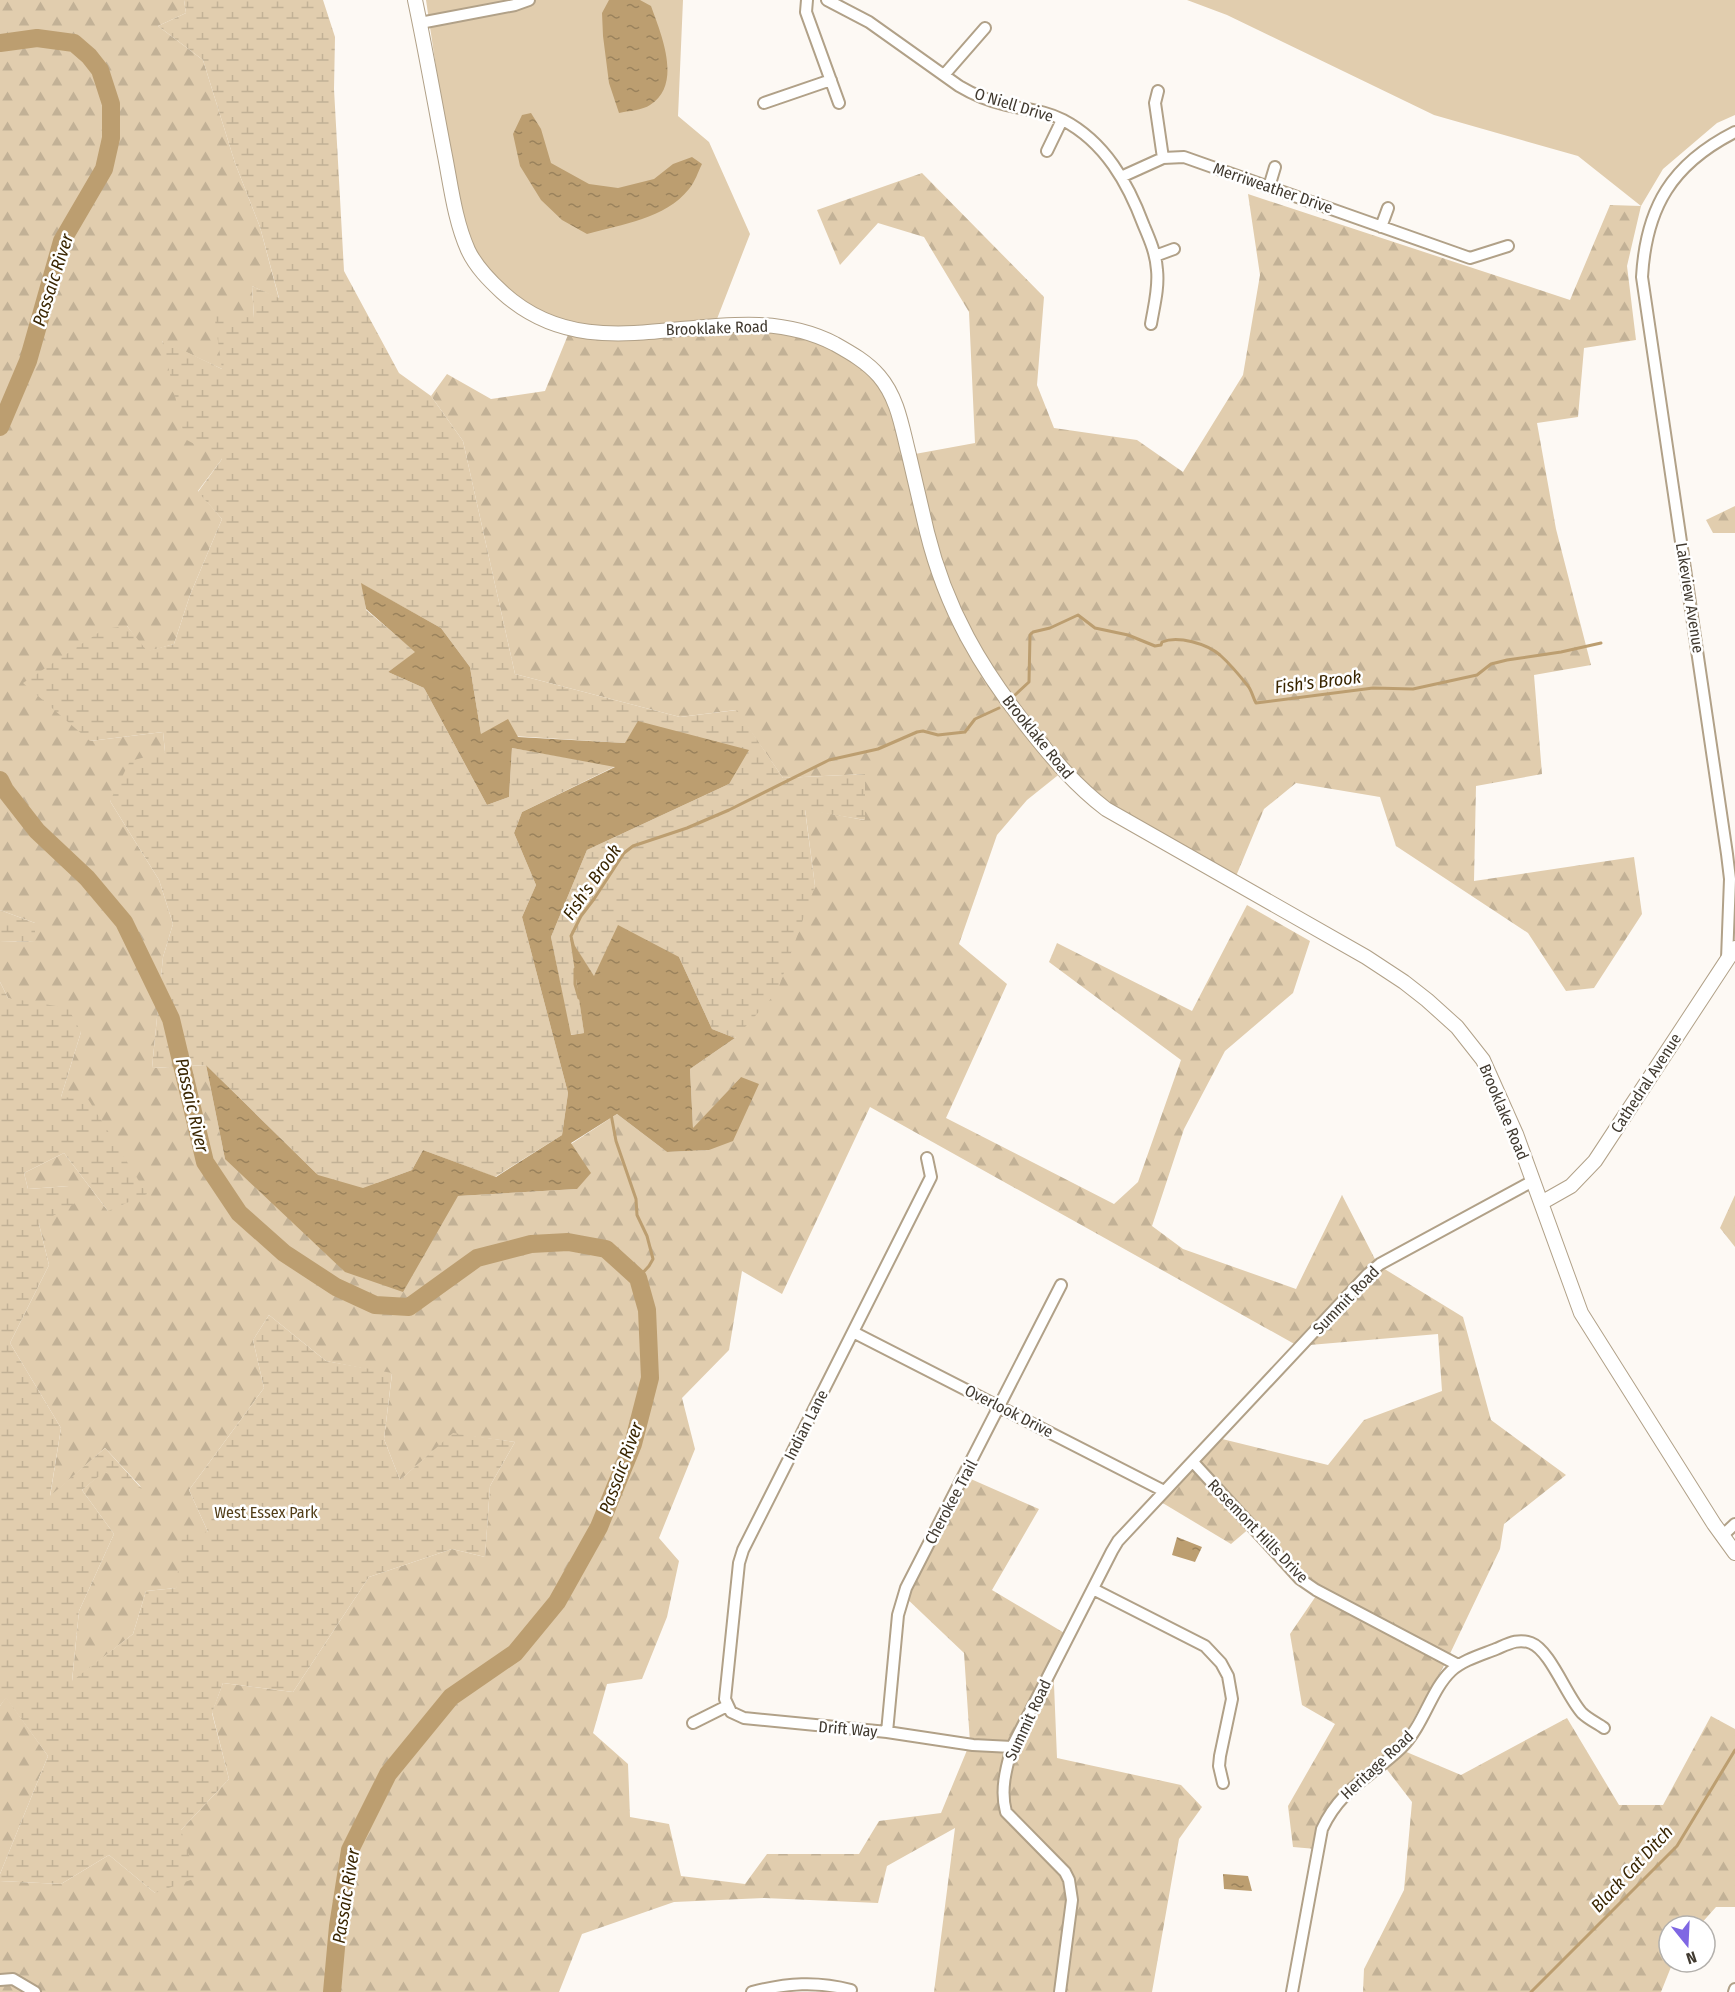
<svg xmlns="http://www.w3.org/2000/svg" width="1735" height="1992" viewBox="0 0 1735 1992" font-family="'Fira Sans Condensed',sans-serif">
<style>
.green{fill:#e1cdae}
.forest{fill:url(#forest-firs)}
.wetland{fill:url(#wetland-marsh)}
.water{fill:url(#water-ripples)}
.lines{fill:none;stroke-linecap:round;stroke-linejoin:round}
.stream{stroke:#bc9e70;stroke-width:3}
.river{stroke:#bc9e70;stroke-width:18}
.minor-casing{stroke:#b1a188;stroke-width:14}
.tertiary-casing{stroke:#b1a188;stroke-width:16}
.minor{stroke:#fff;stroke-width:10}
.tertiary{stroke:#fff;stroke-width:14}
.labels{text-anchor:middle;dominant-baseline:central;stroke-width:5;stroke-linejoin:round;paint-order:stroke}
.street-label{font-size:16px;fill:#413a30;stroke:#fff}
.park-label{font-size:16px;fill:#523d17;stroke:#fff}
.water-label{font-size:18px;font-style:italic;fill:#392500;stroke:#fff}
</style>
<defs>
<pattern id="forest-firs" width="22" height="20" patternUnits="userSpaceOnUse" patternTransform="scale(1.5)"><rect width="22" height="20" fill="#e1cdae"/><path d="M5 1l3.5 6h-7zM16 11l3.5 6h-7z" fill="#c2b196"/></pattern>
<pattern id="wetland-marsh" width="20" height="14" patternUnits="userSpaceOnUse" patternTransform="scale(1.5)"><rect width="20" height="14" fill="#e1cdae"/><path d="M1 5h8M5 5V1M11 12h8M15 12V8" fill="none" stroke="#c2b196"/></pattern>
<pattern id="water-ripples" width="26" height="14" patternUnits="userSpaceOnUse" patternTransform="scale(1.5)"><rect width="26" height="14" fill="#bc9e70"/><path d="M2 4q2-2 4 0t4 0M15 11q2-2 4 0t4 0" fill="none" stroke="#9a825c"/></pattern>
</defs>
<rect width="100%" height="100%" fill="#fdf9f4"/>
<path class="green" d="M 426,0 L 683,0 L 678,116 L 709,142 L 750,234 L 715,324 L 570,330 L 496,289 L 460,230 Z
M 1187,0 L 1735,0 L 1735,115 L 1717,123 L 1663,169 L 1641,206 L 1578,156 L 1434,115 L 1227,15 Z"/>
<path class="forest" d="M 0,0 L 184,0 L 186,13 L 158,26 L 203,60 L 235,163 L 260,227 L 279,299 L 252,286 L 254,318 L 222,369 L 162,341 L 222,459 L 198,491 L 222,519 L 190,595 L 174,644 L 146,652 L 127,626 L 90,741 L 163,732 L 165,752 L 110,801 L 159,880 L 173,924 L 163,957 L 152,1068 L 206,1065 L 225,1159 L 458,1196 L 577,1189 L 571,1144 L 617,1114 L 667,1152 L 709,1150 L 741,1077 L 693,1129 L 690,1069 L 735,1038 L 815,886 L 805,809 L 864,820 L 865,774 L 783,778 L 736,710 L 680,717 L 515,674 L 463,441 L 431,396 L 447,374 L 491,399 L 545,391 L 570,330 L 799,330 L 859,360 L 885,387 L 904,456 L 975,443 L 969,312 L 924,237 L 878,223 L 840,265 L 817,210 L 922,173 L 1044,297 L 1037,385 L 1054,428 L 1137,440 L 1183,472 L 1243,375 L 1260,275 L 1248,194 L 1570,300 L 1610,205 L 1641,206 L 1627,266 L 1636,340 L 1584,348 L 1578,417 L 1537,423 L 1556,529 L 1591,665 L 1534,675 L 1542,774 L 1476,786 L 1474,881 L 1634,857 L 1642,914 L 1594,988 L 1566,991 L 1528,933 L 1396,846 L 1380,797 L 1296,783 L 1264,809 L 1234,881 L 1107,809 L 1062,772 L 1027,800 L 997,835 L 959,944 L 1007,984 L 946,1118 L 1114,1204 L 1138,1182 L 1181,1060 L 1049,962 L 1057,943 L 1192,1011 L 1247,905 L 1310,941 L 1293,993 L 1225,1051 L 1184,1129 L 1152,1226 L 1183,1249 L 1296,1289 L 1342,1195 L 1378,1265 L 1463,1317 L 1491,1420 L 1566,1475 L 1504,1524 L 1500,1549 L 1446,1662 L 1397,1748 L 1461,1775 L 1567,1718 L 1619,1805 L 1663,1805 L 1711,1716 L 1735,1729 L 1735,1907 L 1716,1907 L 1699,1926 L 1669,1926 L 1669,1962 L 1673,1962 L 1661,1992 L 1363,1992 L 1364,1969 L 1404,1890 L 1412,1802 L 1382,1763 L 1332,1807 L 1316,1849 L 1293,1847 L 1288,1806 L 1335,1724 L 1302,1705 L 1290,1634 L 1318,1593 L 1251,1527 L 1231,1544 L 1156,1499 L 1214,1437 L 1328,1465 L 1364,1420 L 1442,1391 L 1438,1334 L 1298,1346 L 870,1107 L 782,1294 L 742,1271 L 729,1350 L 682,1398 L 695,1449 L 659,1538 L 679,1561 L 667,1617 L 642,1679 L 607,1684 L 593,1733 L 628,1764 L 630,1817 L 669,1824 L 681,1876 L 745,1884 L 767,1854 L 859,1854 L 879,1821 L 941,1813 L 970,1743 L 964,1653 L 903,1595 L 964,1476 L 1039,1509 L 992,1590 L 1066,1634 L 1053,1660 L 1057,1758 L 1181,1785 L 1202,1807 L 1179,1839 L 1152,1992 L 934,1992 L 955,1828 L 887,1866 L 878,1903 L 764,1898 L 674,1902 L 582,1934 L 559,1992 L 0,1992 L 0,1881 L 61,1884 L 109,1855 L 155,1893 L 181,1830 L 229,1779 L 212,1712 L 223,1683 L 293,1692 L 369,1577 L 452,1549 L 485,1557 L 490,1486 L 515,1442 L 453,1434 L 400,1480 L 384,1439 L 392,1374 L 326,1361 L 269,1315 L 253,1340 L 264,1388 L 189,1490 L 208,1532 L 176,1588 L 146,1591 L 133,1634 L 72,1682 L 79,1611 L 114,1534 L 82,1490 L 104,1471 L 141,1487 L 105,1448 L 50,1497 L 61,1428 L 10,1343 L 49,1265 L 39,1224 L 69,1186 L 28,1189 L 24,1173 L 64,1153 L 108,1211 L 61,1097 L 81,1032 L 8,998 L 0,982 L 0,941 L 35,942 L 35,923 L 0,910 Z
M 1735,506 L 1735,533 L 1713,533 L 1706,520 Z
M 1735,1195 L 1735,1247 L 1720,1228 Z
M 6,1697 L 48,1756 L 0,1874 L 0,1706 Z"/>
<path class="wetland" d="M 184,0 L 323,0 L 335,37 L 334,89 L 344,271 L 399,373 L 431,396 L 463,441 L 515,674 L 680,717 L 737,710 L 783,778 L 865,774 L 865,820 L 805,810 L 815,886 L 777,992 L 735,1038 L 712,1029 L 679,957 L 594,977 L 571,940 L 584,1033 L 570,1035 L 551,937 L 587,850 L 729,784 L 625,743 L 481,734 L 470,667 L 441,628 L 362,584 L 366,610 L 416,652 L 388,672 L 424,688 L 487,805 L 509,797 L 512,748 L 616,766 L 522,812 L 514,833 L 536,885 L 522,917 L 568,1093 L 562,1135 L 495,1177 L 423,1150 L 412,1170 L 363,1188 L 318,1175 L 206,1065 L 152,1068 L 163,957 L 173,924 L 159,880 L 110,801 L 130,761 L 165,752 L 163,732 L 90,741 L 23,683 L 104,629 L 127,626 L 147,651 L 174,644 L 190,595 L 222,519 L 198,492 L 222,459 L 185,439 L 162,340 L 222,369 L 214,313 L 254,318 L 252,286 L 279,298 L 260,227 L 235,163 L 203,60 L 158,26 L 186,13 Z
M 0,910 L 35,923 L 35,942 L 0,941 Z
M 0,982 L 8,998 L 68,1008 L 81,1032 L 61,1097 L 88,1099 L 147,1194 L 108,1211 L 64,1153 L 24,1173 L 28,1189 L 69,1186 L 77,1202 L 39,1224 L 49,1265 L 10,1343 L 61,1428 L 50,1496 L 105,1448 L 142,1489 L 104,1472 L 82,1490 L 114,1534 L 79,1611 L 72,1681 L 133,1634 L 146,1591 L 176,1588 L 182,1535 L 208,1532 L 189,1490 L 264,1388 L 253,1340 L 269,1315 L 326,1361 L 392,1373 L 384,1439 L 400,1480 L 453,1433 L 515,1442 L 490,1486 L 485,1557 L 452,1549 L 369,1577 L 293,1692 L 223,1683 L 212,1713 L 229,1779 L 181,1830 L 196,1878 L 155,1893 L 109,1855 L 61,1884 L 0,1881 L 0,1874 L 48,1756 L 6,1698 L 0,1706 Z"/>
<path class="water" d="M 609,0 L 640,0 L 651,6 C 661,34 683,84 650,105 C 643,110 628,111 619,113 L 609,83 L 603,36 L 602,13 Z
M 531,113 L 541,129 L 551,163 L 589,184 L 618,188 L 654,179 L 673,164 L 692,157 L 702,164 C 698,172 695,182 689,189 C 665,219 622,224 587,234 L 562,220 L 541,200 L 520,166 L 513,134 L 522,115 Z
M 361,583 L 441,628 L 470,667 L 481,734 L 508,719 L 518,737 L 625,743 L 638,721 L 749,750 L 729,784 L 587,850 L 551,937 L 571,1035 L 584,1033 L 570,938 L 594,976 L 618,925 L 679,957 L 712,1029 L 735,1038 L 690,1069 L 693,1128 L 741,1077 L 759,1084 L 733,1141 L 709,1150 L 667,1152 L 617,1114 L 571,1143 L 591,1173 L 577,1189 L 458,1196 L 403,1292 L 345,1272 L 225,1159 L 206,1065 L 318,1175 L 363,1188 L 412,1170 L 423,1150 L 496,1177 L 562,1135 L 568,1093 L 522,917 L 536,885 L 514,833 L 522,812 L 615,767 L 512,748 L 509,797 L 487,805 L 424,688 L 388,672 L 415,652 L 366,609 Z
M 1177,1537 L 1202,1547 L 1195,1562 L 1172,1555 Z
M 1223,1874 L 1248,1876 L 1252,1891 L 1224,1889 Z"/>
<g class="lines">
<path class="stream" d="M 1015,695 L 1029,682 L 1030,635 L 1033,632 L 1050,628 L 1078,615 L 1095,628 L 1128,635 L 1155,646 L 1161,645 L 1162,642 C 1178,635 1207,644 1220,655 C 1229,663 1240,676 1248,686 C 1252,691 1253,698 1256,703 L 1373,688 L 1413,689 L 1477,675 L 1491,664 L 1507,660 L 1561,652 L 1601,643
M 573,945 L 571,936 L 581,916 L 594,899 L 624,853 L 633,846 L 687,828 L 729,810 L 829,760 L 878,749 L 917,732 L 923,731 L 938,735 L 965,732 L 975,719 L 999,708
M 575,969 L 575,984 L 579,998
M 611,1114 L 616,1141 L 636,1199 L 637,1215 L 647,1236 L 653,1259 L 649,1266 L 638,1278
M 1531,1992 L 1677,1846 L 1735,1750"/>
<path class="river" d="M 0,43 L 37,38 L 74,43 L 89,56 L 100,70 L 111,104 L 111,138 L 104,169 L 62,241 L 28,361 L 0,427
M 0,780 L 5,790 L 37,831 L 87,878 L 124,922 L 171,1019 L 205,1162 L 239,1213 L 284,1253 L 336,1287 L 375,1305 L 409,1307 L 477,1258 L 531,1244 L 568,1242 L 606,1249 L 638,1278 L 647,1310 L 650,1378 L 633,1444 L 599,1527 L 557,1602 L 515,1653 L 451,1697 L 388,1774 L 350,1850 L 338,1926 L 332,1992"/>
<g class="minor-casing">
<path id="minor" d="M 807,0 L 806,12 L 839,103
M 827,0 L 869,22 L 959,86 C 974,95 989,101 1006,105 C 1026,110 1044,110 1063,120 C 1105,142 1128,183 1144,226 C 1150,240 1156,254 1157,270 C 1159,288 1154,306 1151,324
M 420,23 L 515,5 L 529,0
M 944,75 L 985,28
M 1158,91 L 1155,103 L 1163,158
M 764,103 L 831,80
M 1047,151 L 1062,120
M 1121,177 L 1163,158 L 1184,157 L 1470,258 L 1508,246
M 1269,187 L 1275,167
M 1381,227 L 1388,208
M 1155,256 L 1174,249
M 1727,959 L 1730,879 L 1727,854 L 1642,277 C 1646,207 1672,164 1735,132
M 927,1158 L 931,1177 L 743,1550 L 739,1563 L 725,1699 L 731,1712 L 744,1718 L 887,1732 L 973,1745 L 1012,1747
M 853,1332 L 1164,1491
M 1193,1462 L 1300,1579 L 1316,1590 L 1458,1665
M 1722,1536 L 1735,1524
M 1093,1589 L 1205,1646 L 1221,1663 L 1228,1676 L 1232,1699 L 1220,1756 L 1219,1766 L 1223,1783
M 693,1723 L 727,1706
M 887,1732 L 898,1615 L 906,1588 L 1061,1285
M 0,1980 L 13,1979 L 35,1992
M 752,1992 C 787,1983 817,1981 851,1990
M 1060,1992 L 1072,1900 L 1069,1880 L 1065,1872 L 1006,1812 C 1000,1790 1006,1769 1012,1747 L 1112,1551 L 1118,1541 L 1368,1274 L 1380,1264 L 1533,1181
M 1292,1992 L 1322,1829 C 1341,1788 1371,1777 1401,1748 C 1424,1725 1431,1690 1451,1671 C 1463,1660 1481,1655 1496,1649 C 1508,1644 1518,1638 1531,1643 C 1550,1650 1567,1697 1582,1713 C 1588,1719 1597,1723 1604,1728
M 1734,1992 L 1735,1989"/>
</g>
<g class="tertiary-casing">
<path id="tertiary" d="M 415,0 C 426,52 435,104 445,156 C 451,187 455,221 468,250 C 476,267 489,280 502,292 C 601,383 725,287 835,344 C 851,353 867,362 879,376 C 898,398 902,428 909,455 C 915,481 921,507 927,532 C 946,609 981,669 1030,730 C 1053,759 1076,786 1106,809 L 1366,957 L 1404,982 L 1427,1000 L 1457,1027 L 1483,1060 L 1516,1134 L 1581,1313 L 1714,1524 L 1735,1553
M 1541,1203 L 1571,1186 L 1595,1161 L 1735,948"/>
</g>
<use href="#minor" class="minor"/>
<use href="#tertiary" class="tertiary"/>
</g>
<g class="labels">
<g class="street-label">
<text transform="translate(1014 105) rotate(17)">O Niell Drive</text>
<text transform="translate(1273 188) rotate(19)">Merriweather Drive</text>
<text transform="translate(717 328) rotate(-2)">Brooklake Road</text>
<text transform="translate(1690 598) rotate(81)">Lakeview Avenue</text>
<text transform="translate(1038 737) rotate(51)">Brooklake Road</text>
<text transform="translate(1646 1083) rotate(-57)">Cathedral Avenue</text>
<text transform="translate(1504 1112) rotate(67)">Brooklake Road</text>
<text transform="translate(1346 1300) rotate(-46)">Summit Road</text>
<text transform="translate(1009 1411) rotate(27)">Overlook Drive</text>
<text transform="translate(806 1425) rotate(-63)">Indian Lane</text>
<text transform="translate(951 1502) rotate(-62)">Cherokee Trail</text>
<text transform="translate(1258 1531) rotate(46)">Rosemont Hills Drive</text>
<text transform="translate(1028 1720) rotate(-65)">Summit Road</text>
<text transform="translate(848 1729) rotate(5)">Drift Way</text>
<text transform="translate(1377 1765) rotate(-43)">Heritage Road</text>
</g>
<g class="park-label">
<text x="266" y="1512">West Essex Park</text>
</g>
<g class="water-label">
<text transform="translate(53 280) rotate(-72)">Passaic River</text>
<text transform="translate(1318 682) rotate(-7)">Fish's Brook</text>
<text transform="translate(592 882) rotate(-55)">Fish's Brook</text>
<text transform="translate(192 1105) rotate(77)">Passaic River</text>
<text transform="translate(621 1468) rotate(-70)">Passaic River</text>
<text transform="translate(1632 1869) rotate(-47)">Black Cat Ditch</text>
<text transform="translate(346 1896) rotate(-81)">Passaic River</text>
</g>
</g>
<g transform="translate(1687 1944) rotate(162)"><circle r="28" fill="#ffffff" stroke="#b3b0ac" stroke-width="1.5"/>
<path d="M0-4.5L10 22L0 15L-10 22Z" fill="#7f67e3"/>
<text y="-9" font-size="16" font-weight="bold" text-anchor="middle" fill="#413a30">N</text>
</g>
</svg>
